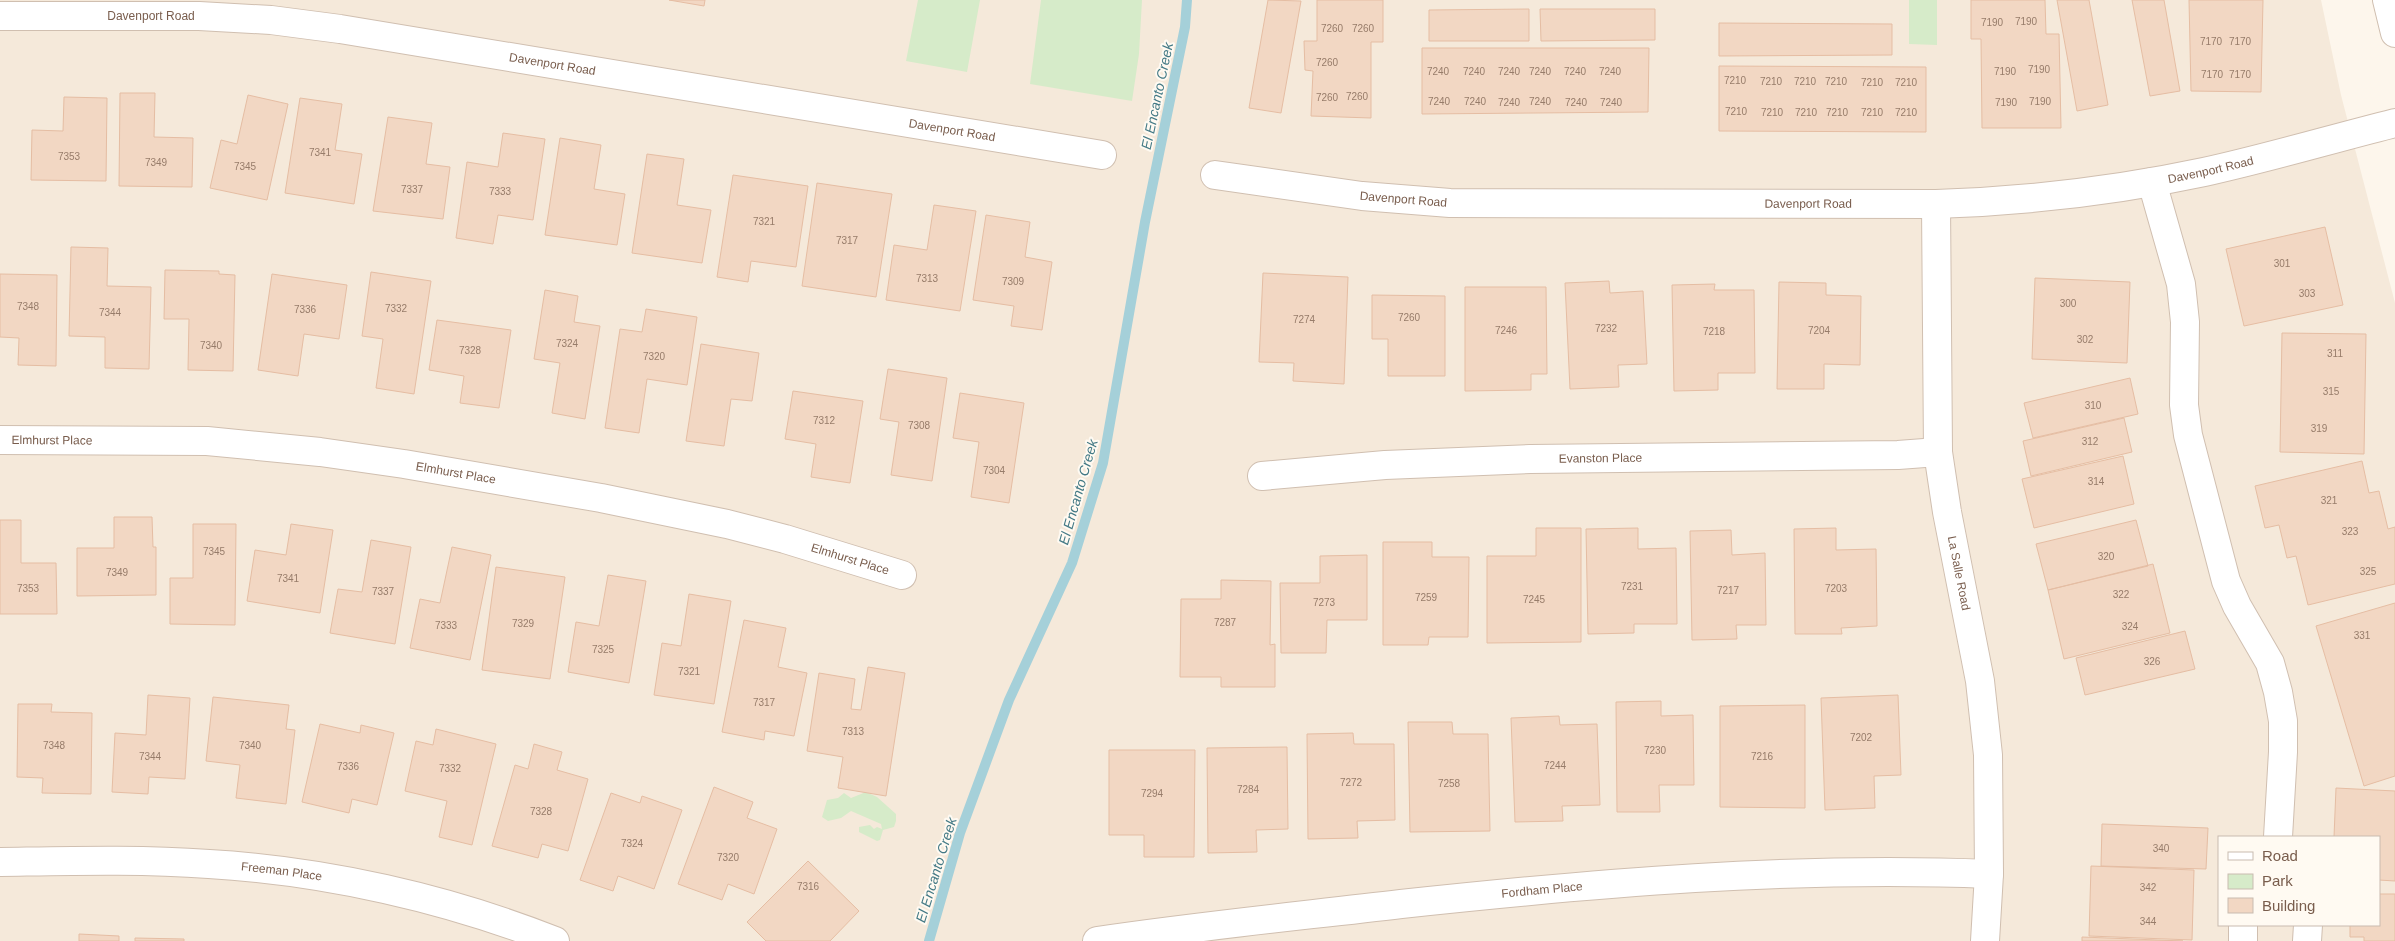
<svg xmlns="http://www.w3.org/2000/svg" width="2395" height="941" viewBox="0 0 2395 941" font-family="Arial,sans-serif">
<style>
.residential{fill:#f5e9da;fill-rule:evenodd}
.green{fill:#d6ebc9}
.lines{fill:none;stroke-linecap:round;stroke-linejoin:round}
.stream{stroke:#a5d0d9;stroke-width:10}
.building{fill:#f2d7c3;stroke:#e5bda3}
.minor-casing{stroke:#d0bfb0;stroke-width:30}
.minor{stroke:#fff;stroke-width:28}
.labels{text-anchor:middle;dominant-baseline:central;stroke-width:4;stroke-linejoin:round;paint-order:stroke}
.number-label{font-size:10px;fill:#977c6a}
.street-label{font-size:12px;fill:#795d4d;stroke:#fffaf2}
.water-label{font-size:14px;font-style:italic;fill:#437985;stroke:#fffaf2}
</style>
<rect width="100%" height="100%" fill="#fdf6ec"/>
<path class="residential" d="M 0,0 L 2321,0 L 2341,95 L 2395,303 L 2395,941 L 0,941 ZM 2219,837 L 2379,837 L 2379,925 L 2219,925 Z"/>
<path class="green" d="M 918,0 L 980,0 L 967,72 L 906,61 Z
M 1041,0 L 1142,0 L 1139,54 L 1132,101 L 1030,84 Z
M 1909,0 L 1937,0 L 1937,45 L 1909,44 Z
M 866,792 L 877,797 L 896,814 L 896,821 L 894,827 L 883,830 L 880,840 L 877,841 L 859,832 L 859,827 L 870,825 L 874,829 L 877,827 L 882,829 L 881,824 L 851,811 L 841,818 L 828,821 L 822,817 L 827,800 L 838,798 L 844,793 L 851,798 Z"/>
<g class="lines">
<path class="stream" d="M 929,941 L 960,833 L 1009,700 L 1072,563 L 1103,463 L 1145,222 L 1185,27 L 1187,0"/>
</g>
<path class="building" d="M 669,0 L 705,0 L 704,6 Z
M 1268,0 L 1301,1 L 1281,113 L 1249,108 Z
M 1317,0 L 1383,0 L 1383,42 L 1371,42 L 1371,118 L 1311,116 L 1313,71 L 1305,70 L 1304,41 L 1317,41 Z
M 1971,0 L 2045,0 L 2046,34 L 2059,34 L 2061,128 L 1982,128 L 1981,39 L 1971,39 Z
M 2057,0 L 2089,0 L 2108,105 L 2077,111 Z
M 2132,0 L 2164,0 L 2180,91 L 2150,96 Z
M 2189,0 L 2263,0 L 2261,92 L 2191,91 Z
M 1529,9 L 1529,41 L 1429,41 L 1429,10 Z
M 1540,9 L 1655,9 L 1655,40 L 1541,41 Z
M 1719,23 L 1892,24 L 1892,55 L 1719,56 Z
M 1422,48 L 1649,48 L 1648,112 L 1422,114 Z
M 1719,66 L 1926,67 L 1926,132 L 1719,131 Z
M 120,93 L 155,93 L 154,137 L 193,138 L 192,187 L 119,186 Z
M 248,95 L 288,104 L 267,200 L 210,188 L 221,140 L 237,144 Z
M 64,97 L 107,98 L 106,181 L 31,180 L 32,130 L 63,131 Z
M 300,98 L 342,104 L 335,150 L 362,154 L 354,204 L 285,193 Z
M 388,117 L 432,123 L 426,164 L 450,167 L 443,219 L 373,211 Z
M 503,133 L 545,139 L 533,220 L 498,215 L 493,244 L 456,238 L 467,162 L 498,167 Z
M 560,138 L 601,145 L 594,189 L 625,194 L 617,245 L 545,235 Z
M 647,154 L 684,159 L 677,205 L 711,210 L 702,263 L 632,253 Z
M 733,175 L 808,186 L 796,267 L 751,261 L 748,282 L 717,277 Z
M 817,183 L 892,194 L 876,297 L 802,286 Z
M 934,205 L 976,211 L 960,311 L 886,300 L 894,245 L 927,250 Z
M 986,215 L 1030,222 L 1025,257 L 1052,262 L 1042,330 L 1011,326 L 1014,306 L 973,300 Z
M 2325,227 L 2343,305 L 2244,326 L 2226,249 Z
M 71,247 L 108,248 L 107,286 L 151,287 L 149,369 L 105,368 L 105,337 L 69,336 Z
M 165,270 L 219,271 L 219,274 L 235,275 L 233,371 L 188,370 L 189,319 L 164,319 Z
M 371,272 L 431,281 L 414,394 L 376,388 L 383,339 L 362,336 Z
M 1263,273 L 1348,277 L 1344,384 L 1293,381 L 1294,363 L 1259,362 Z
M 0,274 L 57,275 L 56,366 L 18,365 L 19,338 L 0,337 Z
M 272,274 L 347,285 L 339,339 L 304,334 L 298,376 L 258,370 Z
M 2035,278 L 2130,282 L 2127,363 L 2032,359 Z
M 1609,281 L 1610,293 L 1643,291 L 1647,364 L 1618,365 L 1619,387 L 1570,389 L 1565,283 Z
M 1779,282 L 1826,283 L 1826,295 L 1861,296 L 1860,365 L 1824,364 L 1824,389 L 1777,389 Z
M 1715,284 L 1714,290 L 1754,290 L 1755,373 L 1718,373 L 1718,390 L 1674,391 L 1672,285 Z
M 1465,287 L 1546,287 L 1547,374 L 1531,374 L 1531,390 L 1465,391 Z
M 545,290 L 578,296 L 574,322 L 600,326 L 585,419 L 552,413 L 560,363 L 534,359 Z
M 1372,295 L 1445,296 L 1445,376 L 1388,376 L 1388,339 L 1372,339 Z
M 646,309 L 697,317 L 687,385 L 647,379 L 639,433 L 605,428 L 620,329 L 642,332 Z
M 437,320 L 511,330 L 499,408 L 460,403 L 464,376 L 429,370 Z
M 2282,333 L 2366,334 L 2364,454 L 2280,452 Z
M 701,344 L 759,353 L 752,401 L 731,399 L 724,446 L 686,441 Z
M 888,369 L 947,378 L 932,481 L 891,475 L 899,422 L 880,419 Z
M 2130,378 L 2138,414 L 2033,438 L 2024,403 Z
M 793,391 L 863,401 L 850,483 L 811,477 L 816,444 L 785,439 Z
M 960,393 L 1024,403 L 1009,503 L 971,497 L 979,442 L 953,438 Z
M 2124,418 L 2132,452 L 2031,476 L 2023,441 Z
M 2123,456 L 2134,504 L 2034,528 L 2022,479 Z
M 2362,461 L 2369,493 L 2379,491 L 2388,529 L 2395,527 L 2395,584 L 2308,605 L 2296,556 L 2287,558 L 2279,525 L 2265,528 L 2255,486 Z
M 114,517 L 152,517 L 153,547 L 156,547 L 156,595 L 77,596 L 77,548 L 114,548 Z
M 0,520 L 21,520 L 21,563 L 56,563 L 57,614 L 0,614 Z
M 2136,520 L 2148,566 L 2048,590 L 2036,544 Z
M 193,524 L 236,524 L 235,625 L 170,624 L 170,578 L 193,578 Z
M 291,524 L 333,530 L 320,613 L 247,601 L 255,550 L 286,555 Z
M 1536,528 L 1581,528 L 1581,642 L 1487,643 L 1487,556 L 1536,556 Z
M 1638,528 L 1638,549 L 1676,548 L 1677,624 L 1634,624 L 1634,633 L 1588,634 L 1586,529 Z
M 1836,528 L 1836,550 L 1876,549 L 1877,626 L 1841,628 L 1842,634 L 1795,634 L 1794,529 Z
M 1731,530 L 1732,555 L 1765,553 L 1766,625 L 1736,625 L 1737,639 L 1692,640 L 1690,531 Z
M 371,540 L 411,547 L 395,644 L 330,633 L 338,589 L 362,592 Z
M 1383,542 L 1432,542 L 1432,557 L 1469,557 L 1468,637 L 1429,637 L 1428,645 L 1383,645 Z
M 452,547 L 491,555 L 470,660 L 410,648 L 420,599 L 440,603 Z
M 1367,555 L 1367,620 L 1327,620 L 1326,653 L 1281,653 L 1280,583 L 1320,583 L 1320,556 Z
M 2153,564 L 2170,633 L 2064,659 L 2048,590 Z
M 496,567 L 565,577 L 550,679 L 482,670 Z
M 608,575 L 646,581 L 629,683 L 568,672 L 576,622 L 599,626 Z
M 1221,580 L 1271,581 L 1270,645 L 1275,644 L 1275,687 L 1221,687 L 1221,677 L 1180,677 L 1181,599 L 1221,599 Z
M 689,594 L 731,601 L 714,704 L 654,695 L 662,643 L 681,646 Z
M 2395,603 L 2395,776 L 2364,786 L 2316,626 Z
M 744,620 L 786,628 L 778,667 L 807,673 L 794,736 L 765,731 L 764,740 L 722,732 Z
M 2185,631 L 2195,669 L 2085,695 L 2076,658 Z
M 868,667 L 905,673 L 886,796 L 838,788 L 843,757 L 807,751 L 819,673 L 855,679 L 851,709 L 861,710 Z
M 148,695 L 190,698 L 185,779 L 149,777 L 148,794 L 112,792 L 115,733 L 146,735 Z
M 1898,695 L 1901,775 L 1874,776 L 1875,808 L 1825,810 L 1821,698 Z
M 213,697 L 289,705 L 286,729 L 295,730 L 286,804 L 236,798 L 240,765 L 206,761 Z
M 1661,701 L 1661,716 L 1693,715 L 1694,785 L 1659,785 L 1660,812 L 1617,812 L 1616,702 Z
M 18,704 L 52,704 L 51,712 L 92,713 L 91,794 L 42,793 L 43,778 L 17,777 Z
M 1805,705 L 1805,808 L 1720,807 L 1720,706 Z
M 1559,716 L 1560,725 L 1597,724 L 1600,805 L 1562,806 L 1563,821 L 1515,822 L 1511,718 Z
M 1408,722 L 1452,722 L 1453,734 L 1488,734 L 1490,831 L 1410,832 Z
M 320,724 L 360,733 L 361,725 L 394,733 L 377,805 L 352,799 L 349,813 L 302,802 Z
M 436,729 L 496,744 L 472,845 L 439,837 L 447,801 L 405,791 L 416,741 L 433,745 Z
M 1353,733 L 1354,744 L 1394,744 L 1395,820 L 1357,821 L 1358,838 L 1308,839 L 1307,734 Z
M 534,744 L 562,752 L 557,770 L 588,779 L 568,851 L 542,844 L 538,858 L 492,846 L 515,765 L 528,769 Z
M 1287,747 L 1288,829 L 1256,830 L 1257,852 L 1208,853 L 1207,748 Z
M 1109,750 L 1195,750 L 1194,857 L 1144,857 L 1144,835 L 1109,835 Z
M 714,787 L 753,802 L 747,818 L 777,829 L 754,894 L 728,884 L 722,900 L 678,884 Z
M 2336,788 L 2395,791 L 2395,881 L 2379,880 L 2379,837 L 2334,837 Z
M 611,793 L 640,803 L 642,796 L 682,810 L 654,889 L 618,876 L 613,891 L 580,880 Z
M 2102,824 L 2208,828 L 2206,869 L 2101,866 Z
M 808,861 L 859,911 L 830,941 L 766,941 L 747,922 Z
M 2091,866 L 2194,870 L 2192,940 L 2089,936 Z
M 2379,894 L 2395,894 L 2395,941 L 2364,941 L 2364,937 L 2350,937 L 2350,925 L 2379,925 Z
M 79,934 L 119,936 L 119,941 L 79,941 Z
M 2082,937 L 2183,941 L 2082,941 Z
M 135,938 L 184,939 L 184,941 L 135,941 Z"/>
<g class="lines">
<g class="minor-casing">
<g id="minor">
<path d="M 2387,0 L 2395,33"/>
<path id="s1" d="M 0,16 L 199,16 L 271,20 L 340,29 L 1102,155"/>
<path id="s2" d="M 1215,175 L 1362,196 L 1450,203 L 1936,204 C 2026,201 2115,191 2204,172 C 2268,158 2331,139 2395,123"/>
<path d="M 2152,182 L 2181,284 L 2185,322 L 2184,405 L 2188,435 L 2226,581 L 2237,606 L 2270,663 L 2278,692 L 2283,721 L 2283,752 L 2278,837"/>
<path id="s3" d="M 1936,204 L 1938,452 L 1947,512 L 1980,681 L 1988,755 L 1989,874 L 1985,941"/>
<path id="s4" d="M 0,440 L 207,441 L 320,452 L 404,464 L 601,498 L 727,524 L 785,539 L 902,575"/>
<path id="s5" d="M 1262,476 L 1385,465 L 1530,459 L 1898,455 L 1938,452"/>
<path id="s6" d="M 0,862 C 70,861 139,859 209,864 C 326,871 446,898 555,941"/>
<path id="s7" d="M 1097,941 C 1198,926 1300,916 1401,904 C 1596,883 1793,866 1989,874"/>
<path d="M 2243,941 L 2243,925"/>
<path d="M 2307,941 L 2308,925"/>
</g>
</g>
<use href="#minor" class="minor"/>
</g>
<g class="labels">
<g class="number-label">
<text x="2026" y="21">7190</text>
<text x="1992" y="22">7190</text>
<text x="1332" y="28">7260</text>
<text x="1363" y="28">7260</text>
<text x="2211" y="41">7170</text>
<text x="2240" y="41">7170</text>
<text x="1327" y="62">7260</text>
<text x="2039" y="69">7190</text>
<text x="1438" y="71">7240</text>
<text x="1474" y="71">7240</text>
<text x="1509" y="71">7240</text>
<text x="1540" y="71">7240</text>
<text x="1575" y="71">7240</text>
<text x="1610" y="71">7240</text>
<text x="2005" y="71">7190</text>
<text x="2212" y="74">7170</text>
<text x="2240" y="74">7170</text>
<text x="1735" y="80">7210</text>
<text x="1771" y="81">7210</text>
<text x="1805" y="81">7210</text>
<text x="1836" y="81">7210</text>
<text x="1872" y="82">7210</text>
<text x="1906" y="82">7210</text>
<text x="1357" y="96">7260</text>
<text x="1327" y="97">7260</text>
<text x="1439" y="101">7240</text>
<text x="1475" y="101">7240</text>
<text x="1540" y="101">7240</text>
<text x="2040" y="101">7190</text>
<text x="1509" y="102">7240</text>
<text x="1576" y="102">7240</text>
<text x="1611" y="102">7240</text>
<text x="2006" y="102">7190</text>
<text x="1736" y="111">7210</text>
<text x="1772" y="112">7210</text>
<text x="1806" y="112">7210</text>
<text x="1837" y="112">7210</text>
<text x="1872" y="112">7210</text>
<text x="1906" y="112">7210</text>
<text x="320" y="152">7341</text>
<text x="69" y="156">7353</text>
<text x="156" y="162">7349</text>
<text x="245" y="166">7345</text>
<text x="412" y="189">7337</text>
<text x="500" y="191">7333</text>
<text x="764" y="221">7321</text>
<text x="847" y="240">7317</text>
<text x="2282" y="263">301</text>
<text x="927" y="278">7313</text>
<text x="1013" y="281">7309</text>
<text x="2307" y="293">303</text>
<text x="2068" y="303">300</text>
<text x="28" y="306">7348</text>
<text x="396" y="308">7332</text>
<text x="305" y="309">7336</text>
<text x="110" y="312">7344</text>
<text x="1409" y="317">7260</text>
<text x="1304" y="319">7274</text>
<text x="1606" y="328">7232</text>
<text x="1506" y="330">7246</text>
<text x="1819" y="330">7204</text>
<text x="1714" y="331">7218</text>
<text x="2085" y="339">302</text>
<text x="567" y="343">7324</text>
<text x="211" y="345">7340</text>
<text x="470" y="350">7328</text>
<text x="2335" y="353">311</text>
<text x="654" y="356">7320</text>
<text x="2331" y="391">315</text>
<text x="2093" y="405">310</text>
<text x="824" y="420">7312</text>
<text x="919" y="425">7308</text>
<text x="2319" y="428">319</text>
<text x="2090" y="441">312</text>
<text x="994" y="470">7304</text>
<text x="2096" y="481">314</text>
<text x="2329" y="500">321</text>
<text x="2350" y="531">323</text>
<text x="214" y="551">7345</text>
<text x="2106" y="556">320</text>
<text x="2368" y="571">325</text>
<text x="117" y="572">7349</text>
<text x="288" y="578">7341</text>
<text x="1632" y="586">7231</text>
<text x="28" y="588">7353</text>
<text x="1836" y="588">7203</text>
<text x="1728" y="590">7217</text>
<text x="383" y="591">7337</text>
<text x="2121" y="594">322</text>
<text x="1426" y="597">7259</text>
<text x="1534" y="599">7245</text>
<text x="1324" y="602">7273</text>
<text x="1225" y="622">7287</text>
<text x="523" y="623">7329</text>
<text x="446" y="625">7333</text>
<text x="2130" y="626">324</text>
<text x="2362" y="635">331</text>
<text x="603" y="649">7325</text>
<text x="2152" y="661">326</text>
<text x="689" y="671">7321</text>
<text x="764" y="702">7317</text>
<text x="853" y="731">7313</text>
<text x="1861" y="737">7202</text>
<text x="54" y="745">7348</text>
<text x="250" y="745">7340</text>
<text x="1655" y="750">7230</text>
<text x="150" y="756">7344</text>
<text x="1762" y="756">7216</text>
<text x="1555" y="765">7244</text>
<text x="348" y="766">7336</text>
<text x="450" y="768">7332</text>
<text x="1351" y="782">7272</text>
<text x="1449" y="783">7258</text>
<text x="1248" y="789">7284</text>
<text x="1152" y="793">7294</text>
<text x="541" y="811">7328</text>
<text x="632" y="843">7324</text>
<text x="2161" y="848">340</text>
<text x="728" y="857">7320</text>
<text x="808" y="886">7316</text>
<text x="2148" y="887">342</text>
<text x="2148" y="921">344</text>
</g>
<g class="street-label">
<text stroke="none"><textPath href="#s1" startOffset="151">Davenport Road</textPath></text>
<text stroke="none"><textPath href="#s1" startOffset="556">Davenport Road</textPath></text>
<text stroke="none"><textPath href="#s1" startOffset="961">Davenport Road</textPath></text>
<text stroke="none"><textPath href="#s2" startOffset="1000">Davenport Road</textPath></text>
<text stroke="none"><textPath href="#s2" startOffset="190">Davenport Road</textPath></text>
<text stroke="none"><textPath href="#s2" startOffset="595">Davenport Road</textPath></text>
<text stroke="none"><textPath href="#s4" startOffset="52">Elmhurst Place</textPath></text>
<text stroke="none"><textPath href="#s5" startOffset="339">Evanston Place</textPath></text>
<text stroke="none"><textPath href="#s4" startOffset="458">Elmhurst Place</textPath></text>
<text stroke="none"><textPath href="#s4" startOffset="862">Elmhurst Place</textPath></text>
<text stroke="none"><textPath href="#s3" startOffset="371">La Salle Road</textPath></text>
<text stroke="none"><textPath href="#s6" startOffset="282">Freeman Place</textPath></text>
<text stroke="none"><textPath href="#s7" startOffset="448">Fordham Place</textPath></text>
</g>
<g class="water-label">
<text transform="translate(1157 96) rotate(-78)">El Encanto Creek</text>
<text transform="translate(1078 492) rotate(-74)">El Encanto Creek</text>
<text transform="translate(936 870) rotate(-73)">El Encanto Creek</text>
</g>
</g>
<rect x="2218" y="836" width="162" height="90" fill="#fffaf2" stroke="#c9bbb0"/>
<rect x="2228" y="852" width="25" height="8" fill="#ffffff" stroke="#c9bbb0"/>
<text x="2262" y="861" font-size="15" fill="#795d4d">Road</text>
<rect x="2228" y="874" width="25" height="15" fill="#d6ebc9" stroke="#c9bbb0"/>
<text x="2262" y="886" font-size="15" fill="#795d4d">Park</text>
<rect x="2228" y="898" width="25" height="15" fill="#f2d7c3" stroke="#c9bbb0"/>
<text x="2262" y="911" font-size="15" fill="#795d4d">Building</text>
</svg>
